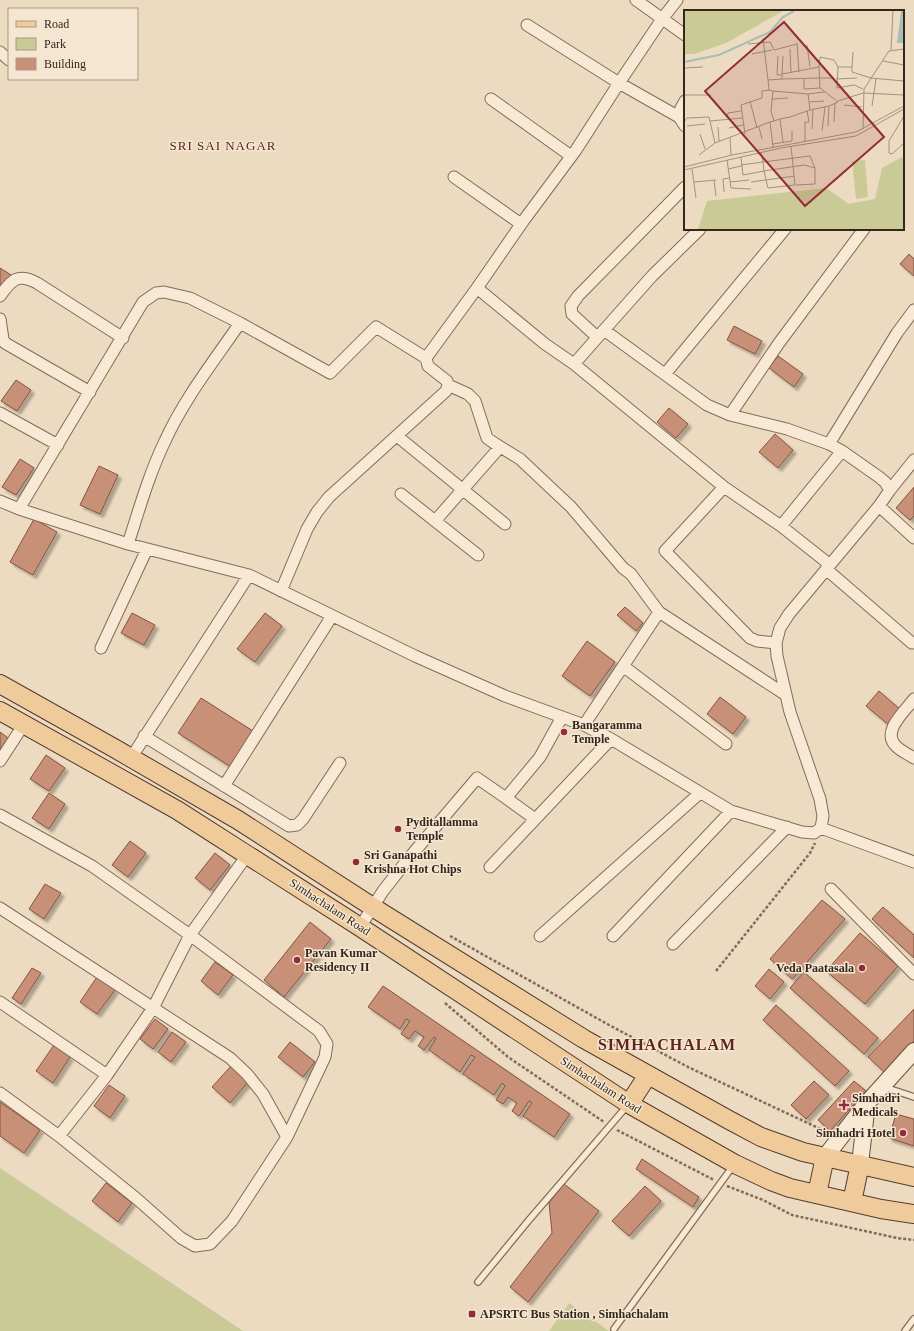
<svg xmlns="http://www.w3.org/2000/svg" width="914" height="1331" viewBox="0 0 914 1331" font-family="Georgia,serif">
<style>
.green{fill:#caca96}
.building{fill:#c99078;stroke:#835340;filter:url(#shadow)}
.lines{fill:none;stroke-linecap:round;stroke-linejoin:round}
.lane-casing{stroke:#856b59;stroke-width:8}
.street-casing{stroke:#856b59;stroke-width:13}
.secondary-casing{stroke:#674d3d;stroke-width:18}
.primary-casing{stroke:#533b2e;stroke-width:20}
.path{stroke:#856b59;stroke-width:2.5;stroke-dasharray:3 2;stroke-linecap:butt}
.lane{stroke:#f7e9d4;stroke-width:5.5}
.street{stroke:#f7e9d4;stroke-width:11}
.secondary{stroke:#f7e9d4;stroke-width:16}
.primary{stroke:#efca9a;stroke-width:18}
.poi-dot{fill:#922c38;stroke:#f4e6d1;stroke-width:1.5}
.labels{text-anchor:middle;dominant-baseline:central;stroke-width:3;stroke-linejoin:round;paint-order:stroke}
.poi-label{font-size:12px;font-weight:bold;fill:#35261d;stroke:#f4e6d1;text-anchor:start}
.street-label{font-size:12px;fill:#35261d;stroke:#f4e6d1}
.neighbourhood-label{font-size:13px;letter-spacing:1px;fill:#60241e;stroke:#f4e6d1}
.district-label{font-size:16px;font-weight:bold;letter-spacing:1px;fill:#60241e;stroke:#f4e6d1}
.inset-river{fill:none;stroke:#a4bfb4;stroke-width:2}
.inset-road{fill:none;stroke:#a3927f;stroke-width:1}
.view{fill:#922c38;fill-opacity:0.15;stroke:#922c38;stroke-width:2}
.inset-edge{fill:none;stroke:#35261d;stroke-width:2}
</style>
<defs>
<filter id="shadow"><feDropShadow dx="3.5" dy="3.5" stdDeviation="1" flood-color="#0004"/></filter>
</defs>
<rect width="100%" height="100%" fill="#ecdac1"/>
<path class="green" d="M 0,1168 L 243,1331 L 0,1331 Z
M 569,1303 L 609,1331 L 549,1331 Z"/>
<path class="building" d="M 909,254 L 914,259 L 914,276 L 900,264 Z
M 0,268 L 11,275 L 0,291 Z
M 734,326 L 762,341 L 755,354 L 727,340 Z
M 778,356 L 803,374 L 794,387 L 769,368 Z
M 16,380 L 31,390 L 17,411 L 1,401 Z
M 669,408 L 688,424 L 676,438 L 657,422 Z
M 775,434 L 793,450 L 778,468 L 759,452 Z
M 20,459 L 34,468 L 16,495 L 2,487 Z
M 99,466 L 118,475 L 100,514 L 80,505 Z
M 914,487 L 914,516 L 910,520 L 896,508 Z
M 34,519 L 57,532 L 33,575 L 10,562 Z
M 625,607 L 643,623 L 636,631 L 617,615 Z
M 132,613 L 155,625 L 144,645 L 121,633 Z
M 265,613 L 282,626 L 255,662 L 237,649 Z
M 587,641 L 615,662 L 590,696 L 562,676 Z
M 879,691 L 902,711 L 890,726 L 866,706 Z
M 720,697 L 746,717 L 733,734 L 707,714 Z
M 201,698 L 253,731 L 231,767 L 178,733 Z
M 0,732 L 8,738 L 0,750 Z
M 46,755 L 65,768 L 49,791 L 30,779 Z
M 49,793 L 65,804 L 49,829 L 32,818 Z
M 130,841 L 146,853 L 128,877 L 112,865 Z
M 215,853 L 230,865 L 210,890 L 195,878 Z
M 45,884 L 61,893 L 44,919 L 29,909 Z
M 822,900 L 845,919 L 792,979 L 770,959 Z
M 883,907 L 914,935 L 914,958 L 872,919 Z
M 310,922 L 331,939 L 284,997 L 264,980 Z
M 860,933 L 898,966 L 865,1004 L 826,971 Z
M 215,962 L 233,975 L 218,995 L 201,981 Z
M 32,968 L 41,973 L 21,1004 L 12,998 Z
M 769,969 L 784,982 L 770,999 L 755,986 Z
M 804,972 L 878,1038 L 864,1054 L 790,988 Z
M 97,977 L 115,990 L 97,1014 L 80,1002 Z
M 383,986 L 570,1114 L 554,1137 L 523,1116 L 532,1103 L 529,1101 L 519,1116 L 512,1111 L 517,1103 L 508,1097 L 503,1104 L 496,1100 L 505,1086 L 502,1083 L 494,1095 L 463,1074 L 475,1057 L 471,1055 L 460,1072 L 429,1050 L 436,1038 L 434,1037 L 424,1050 L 418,1046 L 424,1037 L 415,1031 L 409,1039 L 401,1034 L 410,1021 L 406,1019 L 400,1029 L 368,1007 Z
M 776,1005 L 849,1071 L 835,1086 L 763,1020 Z
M 914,1009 L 914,1041 L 884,1072 L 868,1057 Z
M 155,1019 L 168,1029 L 153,1049 L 140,1039 Z
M 172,1032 L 186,1042 L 171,1062 L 158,1052 Z
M 290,1042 L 315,1062 L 303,1077 L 278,1057 Z
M 54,1045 L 70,1057 L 53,1083 L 36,1071 Z
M 231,1066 L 249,1081 L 230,1103 L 212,1087 Z
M 814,1081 L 829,1095 L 806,1119 L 791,1105 Z
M 854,1081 L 866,1091 L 830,1131 L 818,1120 Z
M 109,1085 L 125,1096 L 110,1118 L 94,1106 Z
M 0,1102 L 40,1130 L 24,1153 L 0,1136 Z
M 896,1114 L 914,1119 L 914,1146 L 889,1138 Z
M 642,1159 L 699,1197 L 693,1207 L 636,1169 Z
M 106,1183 L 132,1203 L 118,1222 L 92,1201 Z
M 564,1184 L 599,1211 L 528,1302 L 510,1287 L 552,1233 L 549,1203 Z
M 645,1186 L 661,1201 L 629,1236 L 612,1221 Z"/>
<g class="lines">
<g class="lane-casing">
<path id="lane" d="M 884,1087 L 914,1097
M 478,1282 L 529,1220 L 627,1106
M 614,1329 L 733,1166
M 905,1331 L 914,1319"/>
</g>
<g class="street-casing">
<path id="street" d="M 636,0 L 685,35
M 527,25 L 619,83 L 679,117
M 0,52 L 9,60
M 491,99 L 571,156
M 685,101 L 681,108 L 679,117 L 685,126
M 454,177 L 521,224
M 477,288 L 524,220 L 576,150 L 619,83 L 662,19 L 677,0
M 0,296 C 12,279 18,273 37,283 L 123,338
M 0,319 L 3,339 L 5,343 L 90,392
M 604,330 L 652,276 L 700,229
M 597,337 L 572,314 L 571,306 L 578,296 L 685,187
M 574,364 L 724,487 L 781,526 L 829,564
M 665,374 L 785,229
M 448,385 L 468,394 L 475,401 L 487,438 L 494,443 L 520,459 L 571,507 L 623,568 L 631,574 L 659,612 L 786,695
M 0,413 L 58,445
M 730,415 L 779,343 L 864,229
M 397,436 L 505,524
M 829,444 L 897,333 L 914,310
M 724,487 L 665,551 L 750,638 L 757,641 L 776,643
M 890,490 L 914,460
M 401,494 L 478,555
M 0,501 L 19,509 L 128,544 L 249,575 L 415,656 L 505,696 L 584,725 L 611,739 L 731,811 L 802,832 L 814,833 L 821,828 L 823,816 L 820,799 L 790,712 L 777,656 L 776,643 L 780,628 L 789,614 L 879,506 L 890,490 L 885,482 L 879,477 L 842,451 L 829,444 L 787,429 L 730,415 L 707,405 L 604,330 L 574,364 L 545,344 L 477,288 L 426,358 L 428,366 L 447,381 L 448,385 L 446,391 L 329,497 L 317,512 L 307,529 L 281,591
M 879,506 L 914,538
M 19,509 L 143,302 L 156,293 L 164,292 L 190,298 L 240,323 L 330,373 L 376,327 L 426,358
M 435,521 L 500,447
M 781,526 L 842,451
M 128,544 C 139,510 149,474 165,441 C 184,399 214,361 240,323
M 826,569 L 912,643
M 101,648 L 147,549
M 623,666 L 726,744
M 914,699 C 905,711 882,731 895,745 C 900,751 908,754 914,758
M 584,725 L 659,612
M 144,736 L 289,826 L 297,825 L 303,819 L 340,763
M 131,758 L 249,575
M 0,761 L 24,724
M 224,786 L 332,616
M 506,798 L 535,819
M 0,815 L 92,866 L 190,935 L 319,1031 L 327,1044 L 325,1057 L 287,1137
M 821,828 L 914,862
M 490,867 L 611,739
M 831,889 L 914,974
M 0,908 L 230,1058 L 247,1074 L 263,1094 L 287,1137 L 232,1221 L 210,1244 L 195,1246 L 181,1238 L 137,1199 L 59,1136
M 360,927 L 383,891 L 409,858 L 477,778 L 506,798 L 540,757 L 562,717
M 540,936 L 700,793
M 613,936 L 731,811
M 673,944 L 787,827
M 0,1002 L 107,1075
M 0,1093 L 59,1136 L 107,1075 L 153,1008 L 190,935 L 248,854"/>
</g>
<g class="secondary-casing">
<path id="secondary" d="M 825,1157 L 867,1103 L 914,1051
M 860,1164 L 867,1103"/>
</g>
<g class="primary-casing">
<path id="primary" d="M 0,684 L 114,748 L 238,820 L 382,913 L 584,1039 L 729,1120 L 761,1137 L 803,1152 L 914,1177
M 0,711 L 177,810 L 360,927 L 629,1104 L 735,1164 L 771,1181 L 790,1188 L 881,1209 L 914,1214
M 629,1104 L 648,1075
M 817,1194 L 825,1157
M 852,1202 L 860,1164"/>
</g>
<path class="path" d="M 450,936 L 609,1025 L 688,1067 L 827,1132
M 716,971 L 810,853 L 815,843
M 445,1003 L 508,1057 L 604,1122
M 617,1130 L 714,1180
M 727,1186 L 763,1200 L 792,1215 L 897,1238 L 914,1240"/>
<use href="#lane" class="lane"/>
<use href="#street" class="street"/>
<use href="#secondary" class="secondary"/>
<use href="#primary" class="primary"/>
</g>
<g class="poi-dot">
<circle cx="564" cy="732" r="4"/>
<circle cx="398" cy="829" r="4"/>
<circle cx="356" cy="862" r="4"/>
<circle cx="297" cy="960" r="4"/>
<circle cx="862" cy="968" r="4"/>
<path d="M842 1099h4v4h4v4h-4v4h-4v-4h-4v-4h4z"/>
<circle cx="903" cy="1133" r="4"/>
<rect x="468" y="1310" width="8" height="8" rx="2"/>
</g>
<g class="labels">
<g class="poi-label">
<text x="572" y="725">Bangaramma<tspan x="572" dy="14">Temple</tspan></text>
<text x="406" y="822">Pyditallamma<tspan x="406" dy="14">Temple</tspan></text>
<text x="364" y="855">Sri Ganapathi<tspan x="364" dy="14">Krishna Hot Chips</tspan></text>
<text x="305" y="953">Pavan Kumar<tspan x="305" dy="14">Residency II</tspan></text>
<text x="854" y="968" text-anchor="end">Veda Paatasala</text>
<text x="852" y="1098">Simhadri<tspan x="852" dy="14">Medicals</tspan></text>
<text x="895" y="1133" text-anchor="end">Simhadri Hotel</text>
<text x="480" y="1314">APSRTC Bus Station , Simhachalam</text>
</g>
<g class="street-label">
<text transform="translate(330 907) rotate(33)">Simhachalam Road</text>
<text transform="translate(601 1085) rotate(33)">Simhachalam Road</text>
</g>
<g class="neighbourhood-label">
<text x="223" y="145">SRI SAI NAGAR</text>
</g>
<g class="district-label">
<text x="667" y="1044">SIMHACHALAM</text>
</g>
</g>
<g transform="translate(684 10)">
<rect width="220" height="220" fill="#ecdac1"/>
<path d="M 0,1 L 99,1 L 42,33 L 10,44 L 0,44 ZM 220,146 L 220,219 L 14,219 L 23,191 L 142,178 L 165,194 L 191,189 L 198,158 ZM 181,150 L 184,187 L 172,189 L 168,151 Z" fill="#caca96"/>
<path d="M 217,1 L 220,1 L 220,33 L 213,33 Z" fill="#a4bfb4"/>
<path class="inset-river" d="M 86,22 L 99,7 L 110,1M 0,52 L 35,45 L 86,22"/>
<path class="inset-road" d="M 79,28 L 84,70M 113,33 L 115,62M 64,34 L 86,32 L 90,40 L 113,34M 123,35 L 126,57M 106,39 L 107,63M 207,40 L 209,1M 68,44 L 88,40M 94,46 L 93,65 L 98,65M 199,51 L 220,55M 135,57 L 136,47 L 150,50 L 154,57 L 153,78 L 170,75 L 179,79M 154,57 L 168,57 L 169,42M 168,57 L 168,62 L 187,68 L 220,71M 0,58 L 19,57M 98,64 L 99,46M 135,68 L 148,68M 98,69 L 135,68M 120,69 L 120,79 L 136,78M 152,69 L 173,68M 89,81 L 124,84 L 140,82M 190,83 L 192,69M 124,84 L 126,100M 0,85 L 27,85M 88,89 L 104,88M 66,91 L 73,118M 154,91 L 179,83 L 220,85M 125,92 L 140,91M 160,95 L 178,97M 188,96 L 190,83M 220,106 L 205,131 L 205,143 L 208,144 L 220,133M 43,108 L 44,103 L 57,101M 96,109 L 99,132M 26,111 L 58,108M 0,112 L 3,108 L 25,107 L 31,133M 86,112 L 89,137M 150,112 L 151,93M 3,116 L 21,114M 144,116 L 145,96M 34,117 L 35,131M 75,117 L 78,129M 45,118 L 59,115M 128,119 L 129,99M 179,119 L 180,79 L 205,41 L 220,39M 138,121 L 141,97M 16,124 L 21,139M 61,124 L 57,95 L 78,88 L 78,81 L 85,80M 46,127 L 47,145M 121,132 L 121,112 L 125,112 L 123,101M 89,134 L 108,131 L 108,121M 77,142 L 79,152 L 126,146 L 131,158M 15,145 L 31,133 L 86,112 L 90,111 L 96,109 L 106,107 L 126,100 L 145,96 L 154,92 L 136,78 L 135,57 L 98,64 L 98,69 L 84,70 L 85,80 L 89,81 L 87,101 L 90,111M 57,147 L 59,165 L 80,161 L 84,178 L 111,175 L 107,136M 43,150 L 47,178 L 67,179M 57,155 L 79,152 L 80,161 L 120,155 L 131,158 L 131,174 L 112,175M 0,157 L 48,145 L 172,122 L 220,96M 8,159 L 12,188M 44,159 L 57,156M 0,160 L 97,138 L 172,126 L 220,99M 30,170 L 32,186M 10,172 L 32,170M 46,172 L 65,170M 67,172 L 111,166M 40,182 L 39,169 L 45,168"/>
<path class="view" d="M 100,12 L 200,127 L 121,196 L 21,81 Z"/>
<rect width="220" height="220" class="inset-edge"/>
</g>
<rect x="8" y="8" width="130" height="72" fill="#f4e6d1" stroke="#a89989"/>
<rect x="16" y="21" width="20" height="6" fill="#efca9a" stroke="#a89989"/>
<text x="44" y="28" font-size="12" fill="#35261d">Road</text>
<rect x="16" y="38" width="20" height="12" fill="#caca96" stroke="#a89989"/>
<text x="44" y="48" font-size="12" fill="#35261d">Park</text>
<rect x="16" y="58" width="20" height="12" fill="#c99078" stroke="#a89989"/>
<text x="44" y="68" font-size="12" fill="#35261d">Building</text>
</svg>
